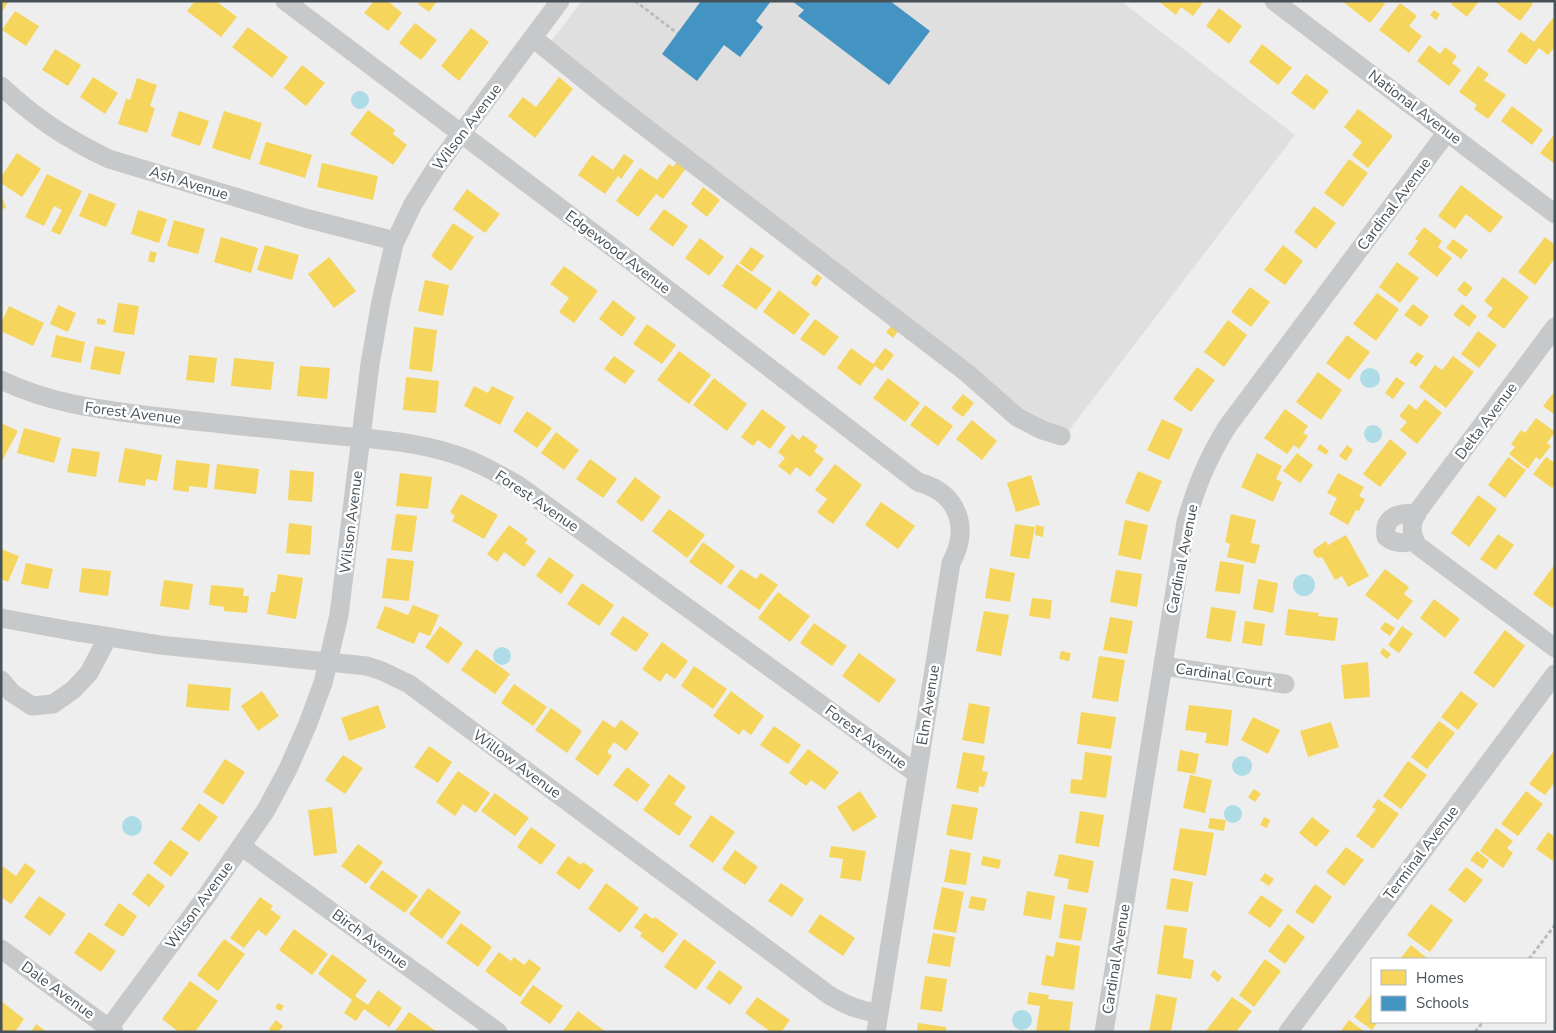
<svg xmlns="http://www.w3.org/2000/svg" width="1556" height="1033" viewBox="0 0 1556 1033" font-family="'Nunito Sans',sans-serif">
<style>
.education{fill:#e0dfdf}
.water{fill:#addbe6}
.homes{fill:#f6d55c}
.schools{fill:#4393c3}
.lines{fill:none;stroke-linecap:round;stroke-linejoin:round}
.path{stroke:#b6bfbc;stroke-width:3;stroke-dasharray:4 2.5;stroke-linecap:butt}
.minor{stroke:#c6c8c9;stroke-width:19}
.labels{text-anchor:middle;dominant-baseline:central;stroke-width:5;stroke-linejoin:round;paint-order:stroke}
.street-label{font-size:15px;fill:#475158;stroke:#fff}
</style>
<rect width="100%" height="100%" fill="#eee"/>
<path class="education" d="M 582,1 L 1121,1 L 1295,135 L 1060,442 L 546,48 Z"/>
<path class="water" d="M351 100a9 9 0 1 1 18 0a9 9 0 1 1-18 0Z
M1360 378a10 10 0 1 1 20 0a10 10 0 1 1-20 0Z
M1364 434a9 9 0 1 1 18 0a9 9 0 1 1-18 0Z
M1293 585a11 11 0 1 1 22 0a11 11 0 1 1-22 0Z
M493 656a9 9 0 1 1 18 0a9 9 0 1 1-18 0Z
M1232 766a10 10 0 1 1 20 0a10 10 0 1 1-20 0Z
M1224 814a9 9 0 1 1 18 0a9 9 0 1 1-18 0Z
M122 826a10 10 0 1 1 20 0a10 10 0 1 1-20 0Z
M1012 1020a10 10 0 1 1 20 0a10 10 0 1 1-20 0Z"/>
<path class="homes" d="M 1,1 L 9,1 L 1,13 Z
M 195,1 L 216,1 L 237,17 L 221,37 L 187,11 Z
M 374,1 L 388,1 L 402,13 L 388,31 L 364,13 Z
M 420,1 L 437,1 L 429,12 L 418,4 Z
M 1158,1 L 1204,1 L 1193,16 L 1181,7 L 1176,15 Z
M 1342,1 L 1381,1 L 1385,4 L 1370,23 Z
M 1453,1 L 1479,1 L 1467,17 L 1451,4 Z
M 1494,1 L 1529,1 L 1533,4 L 1520,21 Z
M 1400,3 L 1417,16 L 1409,26 L 1422,36 L 1409,53 L 1379,30 Z
M 1219,8 L 1242,26 L 1229,44 L 1206,26 Z
M 1434,10 L 1440,14 L 1436,20 L 1430,15 Z
M 15,11 L 39,26 L 26,46 L 2,30 Z
M 1553,18 L 1555,19 L 1555,50 L 1553,49 L 1548,55 L 1539,48 L 1526,65 L 1507,51 L 1521,32 L 1534,42 Z
M 415,23 L 437,40 L 421,60 L 399,43 Z
M 248,27 L 288,57 L 272,78 L 232,47 Z
M 471,28 L 489,42 L 459,81 L 441,66 Z
M 1262,44 L 1292,68 L 1278,85 L 1249,62 Z
M 1429,45 L 1440,54 L 1445,47 L 1457,56 L 1452,63 L 1461,70 L 1449,86 L 1417,61 Z
M 55,49 L 81,65 L 68,86 L 42,70 Z
M 302,65 L 325,83 L 306,106 L 284,88 Z
M 1478,66 L 1489,74 L 1484,80 L 1506,95 L 1488,119 L 1474,109 L 1477,105 L 1459,92 Z
M 1306,74 L 1329,91 L 1314,110 L 1291,93 Z
M 93,77 L 118,93 L 105,114 L 80,97 Z
M 559,77 L 573,89 L 535,138 L 508,116 L 523,97 L 536,107 Z
M 137,78 L 157,85 L 150,106 L 155,108 L 147,133 L 118,124 L 126,99 L 130,100 Z
M 1512,106 L 1543,130 L 1532,145 L 1501,121 Z
M 1358,109 L 1393,136 L 1368,168 L 1352,155 L 1362,142 L 1344,127 Z
M 368,110 L 395,130 L 393,134 L 407,145 L 393,165 L 350,134 Z
M 179,111 L 209,121 L 200,146 L 171,136 Z
M 224,111 L 262,123 L 250,160 L 212,148 Z
M 1553,136 L 1555,137 L 1555,164 L 1540,153 Z
M 266,142 L 312,155 L 305,178 L 259,164 Z
M 17,153 L 41,169 L 22,197 L 1,183 L 1,177 Z
M 624,154 L 634,161 L 621,179 L 618,176 L 605,194 L 578,175 L 592,155 L 613,170 Z
M 1349,159 L 1368,173 L 1343,207 L 1324,193 Z
M 678,160 L 687,167 L 663,199 L 656,194 L 638,217 L 616,201 L 640,168 L 657,180 L 669,164 L 673,167 Z
M 322,163 L 378,176 L 373,200 L 317,187 Z
M 47,174 L 82,191 L 60,235 L 51,231 L 62,210 L 54,206 L 44,226 L 25,217 Z
M 1461,185 L 1503,217 L 1490,233 L 1466,214 L 1455,229 L 1438,216 Z
M 703,187 L 720,200 L 707,217 L 691,204 Z
M 467,189 L 500,214 L 485,233 L 453,209 Z
M 89,193 L 116,204 L 106,227 L 79,216 Z
M 1,194 L 6,208 L 1,209 Z
M 1314,206 L 1336,223 L 1316,249 L 1294,232 Z
M 664,209 L 688,226 L 673,247 L 649,229 Z
M 138,210 L 167,219 L 159,243 L 131,234 Z
M 174,220 L 205,229 L 198,254 L 167,246 Z
M 453,223 L 474,237 L 451,271 L 431,256 Z
M 1424,227 L 1442,241 L 1438,247 L 1452,258 L 1437,277 L 1408,254 L 1418,241 L 1415,239 Z
M 221,237 L 258,248 L 251,273 L 214,262 Z
M 1545,237 L 1555,245 L 1555,258 L 1535,285 L 1518,272 Z
M 700,238 L 724,257 L 709,276 L 685,258 Z
M 1453,239 L 1468,250 L 1461,259 L 1446,248 Z
M 265,245 L 299,255 L 292,280 L 257,270 Z
M 1283,245 L 1303,261 L 1285,285 L 1264,270 Z
M 751,247 L 764,256 L 752,272 L 739,263 Z
M 150,251 L 157,253 L 154,263 L 148,261 Z
M 329,257 L 356,291 L 334,308 L 308,274 Z
M 1397,262 L 1419,278 L 1400,303 L 1379,287 Z
M 737,264 L 772,289 L 756,310 L 722,286 Z
M 564,266 L 598,291 L 574,323 L 559,312 L 569,298 L 550,284 Z
M 817,274 L 822,278 L 816,287 L 811,283 Z
M 1503,277 L 1529,297 L 1504,329 L 1487,316 L 1493,308 L 1484,301 Z
M 425,280 L 449,285 L 443,316 L 418,311 Z
M 1464,281 L 1473,288 L 1466,297 L 1457,290 Z
M 1250,287 L 1270,302 L 1251,327 L 1231,312 Z
M 779,290 L 810,314 L 794,335 L 763,312 Z
M 1377,293 L 1399,309 L 1376,341 L 1353,324 Z
M 613,300 L 636,318 L 622,337 L 599,319 Z
M 118,303 L 139,306 L 134,335 L 113,332 Z
M 1413,304 L 1429,316 L 1421,327 L 1404,315 Z
M 1462,304 L 1477,316 L 1469,327 L 1453,315 Z
M 58,305 L 76,313 L 68,332 L 50,324 Z
M 9,306 L 44,323 L 33,346 L 1,331 L 1,323 Z
M 97,318 L 106,320 L 105,325 L 97,324 Z
M 815,319 L 839,337 L 824,356 L 800,339 Z
M 1228,320 L 1247,335 L 1224,367 L 1204,352 Z
M 647,324 L 676,345 L 662,364 L 633,344 Z
M 893,324 L 900,329 L 893,338 L 886,332 Z
M 414,327 L 437,330 L 432,372 L 409,369 Z
M 1478,331 L 1497,345 L 1479,368 L 1461,354 Z
M 56,335 L 85,342 L 81,363 L 51,357 Z
M 1347,335 L 1370,352 L 1349,380 L 1326,363 Z
M 95,346 L 125,352 L 120,375 L 90,369 Z
M 851,348 L 873,364 L 885,348 L 894,355 L 882,371 L 875,366 L 860,386 L 837,368 Z
M 679,351 L 711,375 L 689,404 L 657,380 Z
M 1417,352 L 1424,356 L 1416,367 L 1409,362 Z
M 189,355 L 217,358 L 214,383 L 186,380 Z
M 614,356 L 635,371 L 625,384 L 604,369 Z
M 1453,356 L 1474,372 L 1446,408 L 1419,387 L 1435,365 L 1442,370 Z
M 234,358 L 274,362 L 271,390 L 231,386 Z
M 300,366 L 330,368 L 327,399 L 297,396 Z
M 1197,367 L 1215,380 L 1191,412 L 1173,399 Z
M 1318,372 L 1342,390 L 1321,420 L 1296,402 Z
M 406,377 L 439,381 L 436,413 L 403,410 Z
M 1396,377 L 1405,383 L 1393,399 L 1385,393 Z
M 714,378 L 747,404 L 727,431 L 693,405 Z
M 888,378 L 920,403 L 905,422 L 873,398 Z
M 474,386 L 488,393 L 492,386 L 514,397 L 500,425 L 464,406 Z
M 1555,391 L 1555,415 L 1543,406 Z
M 963,394 L 974,403 L 963,417 L 951,408 Z
M 1425,399 L 1442,413 L 1417,444 L 1400,430 L 1407,422 L 1399,416 L 1409,404 L 1416,410 Z
M 925,405 L 953,426 L 938,446 L 910,425 Z
M 762,409 L 786,427 L 770,449 L 758,440 L 753,446 L 741,437 Z
M 1285,409 L 1308,426 L 1303,433 L 1308,436 L 1299,449 L 1294,445 L 1287,454 L 1264,438 Z
M 527,411 L 552,428 L 537,448 L 513,431 Z
M 1536,418 L 1555,432 L 1547,443 L 1551,446 L 1540,460 L 1536,457 L 1528,469 L 1509,454 L 1515,447 L 1511,444 L 1521,430 L 1525,433 Z
M 1162,419 L 1183,429 L 1169,460 L 1147,450 Z
M 972,420 L 997,441 L 982,460 L 956,439 Z
M 1,423 L 18,431 L 1,463 Z
M 24,428 L 61,438 L 54,463 L 17,453 Z
M 556,432 L 579,450 L 564,470 L 541,453 Z
M 792,434 L 799,440 L 803,435 L 818,446 L 814,451 L 824,459 L 810,477 L 796,467 L 790,475 L 778,466 L 785,458 L 778,452 Z
M 1390,439 L 1407,453 L 1380,487 L 1363,474 Z
M 1320,444 L 1329,451 L 1326,455 L 1317,449 Z
M 1347,445 L 1353,450 L 1346,461 L 1339,456 Z
M 72,448 L 100,452 L 96,477 L 67,472 Z
M 125,448 L 162,455 L 157,481 L 146,479 L 145,486 L 118,482 Z
M 1257,453 L 1282,466 L 1276,479 L 1282,482 L 1273,502 L 1241,487 Z
M 1297,453 L 1313,465 L 1300,483 L 1283,471 Z
M 1508,457 L 1526,470 L 1505,498 L 1488,485 Z
M 1546,457 L 1555,463 L 1555,484 L 1552,488 L 1533,474 Z
M 590,459 L 617,479 L 603,498 L 576,479 Z
M 176,460 L 210,464 L 207,488 L 189,486 L 189,492 L 173,490 Z
M 217,464 L 259,469 L 256,494 L 214,489 Z
M 835,464 L 862,485 L 833,524 L 817,512 L 827,499 L 815,490 Z
M 290,470 L 314,472 L 312,502 L 288,500 Z
M 1138,471 L 1162,481 L 1149,512 L 1125,503 Z
M 400,473 L 432,477 L 428,509 L 396,506 Z
M 1338,473 L 1364,487 L 1359,496 L 1365,499 L 1359,511 L 1356,510 L 1348,525 L 1329,514 L 1337,498 L 1327,493 Z
M 1031,475 L 1040,505 L 1016,512 L 1007,483 Z
M 635,477 L 661,497 L 642,522 L 616,502 Z
M 461,494 L 498,515 L 484,539 L 452,521 L 455,516 L 450,512 Z
M 1478,495 L 1497,509 L 1469,547 L 1451,533 Z
M 881,502 L 915,526 L 898,549 L 865,525 Z
M 669,509 L 705,535 L 687,558 L 652,531 Z
M 396,514 L 417,516 L 412,552 L 391,550 Z
M 1231,514 L 1256,520 L 1251,543 L 1260,545 L 1255,564 L 1227,557 L 1230,544 L 1225,542 Z
M 1125,520 L 1148,525 L 1141,560 L 1118,555 Z
M 289,523 L 312,526 L 310,555 L 286,553 Z
M 1015,524 L 1035,527 L 1029,559 L 1010,556 Z
M 509,525 L 528,539 L 525,543 L 536,551 L 524,567 L 504,552 L 497,562 L 487,554 Z
M 1036,525 L 1044,527 L 1043,537 L 1035,535 Z
M 1498,534 L 1514,545 L 1496,570 L 1480,559 Z
M 1346,535 L 1369,576 L 1348,587 L 1342,576 L 1335,580 L 1322,557 L 1318,558 L 1314,555 L 1313,550 L 1326,541 L 1328,545 Z
M 703,542 L 735,566 L 721,585 L 689,562 Z
M 1,549 L 19,556 L 8,582 L 1,579 Z
M 549,557 L 574,575 L 561,594 L 536,576 Z
M 387,558 L 414,561 L 409,601 L 382,598 Z
M 1220,561 L 1244,565 L 1240,594 L 1215,591 Z
M 26,563 L 53,569 L 48,589 L 21,584 Z
M 1555,564 L 1555,604 L 1552,608 L 1533,594 Z
M 82,568 L 111,571 L 108,596 L 79,592 Z
M 990,568 L 1015,573 L 1010,602 L 985,598 Z
M 741,569 L 756,579 L 761,573 L 778,585 L 759,610 L 727,587 Z
M 1385,569 L 1409,587 L 1404,594 L 1413,601 L 1398,620 L 1365,595 Z
M 1116,570 L 1142,574 L 1137,607 L 1110,602 Z
M 278,574 L 303,578 L 296,619 L 267,614 L 271,592 L 275,592 Z
M 1258,579 L 1278,583 L 1273,613 L 1253,609 Z
M 164,580 L 193,584 L 189,610 L 160,606 Z
M 582,583 L 614,605 L 599,626 L 567,604 Z
M 211,585 L 244,588 L 243,596 L 249,596 L 247,613 L 224,611 L 224,607 L 209,605 Z
M 778,592 L 810,616 L 790,642 L 758,618 Z
M 1032,598 L 1052,600 L 1050,619 L 1029,616 Z
M 1434,599 L 1460,619 L 1445,638 L 1420,618 Z
M 413,605 L 439,615 L 430,636 L 419,632 L 414,644 L 376,628 L 385,606 L 408,615 Z
M 1211,607 L 1236,611 L 1231,642 L 1206,638 Z
M 1288,609 L 1319,613 L 1318,616 L 1338,618 L 1335,641 L 1285,635 Z
M 984,611 L 1009,615 L 1001,656 L 976,651 Z
M 623,616 L 649,634 L 636,652 L 610,634 Z
M 1110,617 L 1133,621 L 1127,654 L 1103,650 Z
M 1245,621 L 1265,624 L 1262,646 L 1242,643 Z
M 1385,622 L 1395,628 L 1390,636 L 1380,629 Z
M 814,623 L 847,646 L 832,666 L 800,643 Z
M 440,626 L 463,643 L 448,664 L 425,647 Z
M 1402,626 L 1413,634 L 1399,653 L 1388,645 Z
M 1505,630 L 1525,646 L 1494,688 L 1473,673 Z
M 662,642 L 688,661 L 675,679 L 666,673 L 660,682 L 642,669 Z
M 1383,648 L 1391,654 L 1387,659 L 1380,653 Z
M 476,649 L 510,674 L 495,694 L 461,670 Z
M 1061,651 L 1071,653 L 1069,661 L 1059,659 Z
M 859,653 L 896,680 L 879,703 L 842,676 Z
M 1099,656 L 1125,660 L 1118,702 L 1092,698 Z
M 1368,662 L 1370,697 L 1344,699 L 1341,665 Z
M 694,666 L 727,689 L 713,709 L 681,686 Z
M 188,684 L 231,688 L 229,711 L 186,707 Z
M 514,684 L 547,707 L 533,726 L 501,703 Z
M 262,691 L 279,716 L 258,731 L 241,706 Z
M 731,691 L 764,716 L 751,735 L 743,729 L 739,735 L 713,716 Z
M 1461,691 L 1478,704 L 1458,730 L 1441,717 Z
M 969,703 L 990,707 L 984,744 L 962,740 Z
M 378,705 L 386,728 L 349,741 L 341,718 Z
M 1189,705 L 1232,710 L 1228,746 L 1205,743 L 1207,733 L 1185,730 Z
M 551,708 L 582,731 L 567,753 L 535,730 Z
M 1081,712 L 1116,717 L 1111,749 L 1077,744 Z
M 1253,717 L 1280,730 L 1268,754 L 1241,740 Z
M 603,720 L 615,728 L 621,720 L 639,733 L 626,751 L 614,742 L 607,752 L 612,756 L 598,776 L 575,759 Z
M 1439,721 L 1455,733 L 1427,769 L 1411,757 Z
M 1331,722 L 1339,747 L 1308,757 L 1300,731 Z
M 774,726 L 801,745 L 788,764 L 760,745 Z
M 429,746 L 452,762 L 438,783 L 414,767 Z
M 808,749 L 839,772 L 825,790 L 811,780 L 806,786 L 789,773 Z
M 1180,750 L 1199,754 L 1195,774 L 1177,771 Z
M 1554,751 L 1555,782 L 1545,795 L 1529,784 Z
M 963,752 L 985,756 L 982,771 L 988,772 L 984,787 L 979,786 L 978,793 L 956,788 Z
M 1085,752 L 1112,756 L 1106,798 L 1070,793 L 1071,779 L 1082,780 Z
M 343,755 L 363,768 L 345,794 L 325,780 Z
M 225,759 L 245,772 L 223,805 L 203,792 Z
M 1408,761 L 1427,775 L 1401,809 L 1383,796 Z
M 627,767 L 650,785 L 637,802 L 613,785 Z
M 458,771 L 490,793 L 476,813 L 463,804 L 455,816 L 436,802 Z
M 669,774 L 686,787 L 674,804 L 692,817 L 679,836 L 643,810 Z
M 1190,775 L 1212,780 L 1205,813 L 1183,808 Z
M 1254,789 L 1261,794 L 1255,802 L 1248,797 Z
M 860,791 L 877,817 L 853,832 L 837,807 Z
M 1526,791 L 1543,804 L 1518,836 L 1501,824 Z
M 495,793 L 529,818 L 515,836 L 481,811 Z
M 1378,799 L 1399,814 L 1373,849 L 1356,836 L 1376,809 L 1372,807 Z
M 199,803 L 218,817 L 199,842 L 181,829 Z
M 952,804 L 978,808 L 972,840 L 946,835 Z
M 332,807 L 337,853 L 314,856 L 308,810 Z
M 1080,811 L 1104,815 L 1099,847 L 1075,843 Z
M 711,815 L 735,832 L 713,863 L 689,846 Z
M 1264,817 L 1270,820 L 1267,828 L 1260,825 Z
M 1312,817 L 1330,831 L 1316,847 L 1299,833 Z
M 1210,818 L 1226,820 L 1224,831 L 1208,828 Z
M 531,827 L 556,845 L 541,865 L 517,847 Z
M 1180,828 L 1214,833 L 1206,876 L 1173,870 Z
M 1496,828 L 1513,841 L 1507,848 L 1513,853 L 1503,868 L 1480,851 Z
M 1548,832 L 1555,837 L 1553,861 L 1536,849 Z
M 170,840 L 189,853 L 171,877 L 153,863 Z
M 358,844 L 383,862 L 366,884 L 341,866 Z
M 831,846 L 866,851 L 861,881 L 840,878 L 843,859 L 829,857 Z
M 1346,847 L 1364,860 L 1344,886 L 1326,872 Z
M 950,849 L 971,853 L 966,885 L 944,882 Z
M 735,850 L 758,867 L 745,885 L 722,869 Z
M 1477,851 L 1489,860 L 1483,869 L 1470,860 Z
M 1059,854 L 1094,861 L 1088,893 L 1067,889 L 1069,879 L 1054,876 Z
M 568,856 L 581,865 L 583,862 L 594,870 L 579,890 L 556,873 Z
M 983,856 L 1001,860 L 999,869 L 981,865 Z
M 25,863 L 36,871 L 11,904 L 1,897 L 1,865 L 16,876 Z
M 1466,867 L 1483,880 L 1465,903 L 1448,890 Z
M 382,870 L 418,896 L 405,913 L 369,888 Z
M 148,873 L 165,886 L 149,907 L 132,894 Z
M 1265,873 L 1274,879 L 1269,886 L 1260,880 Z
M 1171,878 L 1193,882 L 1188,912 L 1166,909 Z
M 606,883 L 639,908 L 620,933 L 588,909 Z
M 781,883 L 804,899 L 792,917 L 768,901 Z
M 1315,884 L 1332,897 L 1313,924 L 1295,912 Z
M 942,887 L 964,892 L 956,933 L 933,929 Z
M 428,888 L 461,912 L 442,939 L 409,914 Z
M 1027,891 L 1055,896 L 1051,920 L 1023,915 Z
M 1261,895 L 1283,910 L 1270,928 L 1248,913 Z
M 39,896 L 66,914 L 50,936 L 24,917 Z
M 971,896 L 987,899 L 984,911 L 968,908 Z
M 260,897 L 273,906 L 270,909 L 281,917 L 266,936 L 258,930 L 244,948 L 230,938 Z
M 119,903 L 137,916 L 123,937 L 104,925 Z
M 1064,904 L 1087,908 L 1081,941 L 1059,938 Z
M 1431,904 L 1453,920 L 1430,952 L 1407,935 Z
M 645,913 L 653,919 L 655,917 L 678,934 L 663,953 L 640,936 L 642,933 L 634,927 Z
M 820,914 L 855,938 L 843,956 L 808,932 Z
M 461,923 L 492,947 L 478,967 L 446,943 Z
M 1288,924 L 1305,937 L 1285,964 L 1268,951 Z
M 1164,925 L 1187,928 L 1183,958 L 1194,960 L 1191,979 L 1157,974 Z
M 294,929 L 328,954 L 312,975 L 279,950 Z
M 89,932 L 116,951 L 101,972 L 74,953 Z
M 933,933 L 955,937 L 950,967 L 927,963 Z
M 224,939 L 245,954 L 218,991 L 197,975 Z
M 684,939 L 716,962 L 696,990 L 664,967 Z
M 1056,942 L 1080,946 L 1074,990 L 1041,985 L 1046,955 L 1054,957 Z
M 1411,945 L 1428,959 L 1400,959 Z
M 499,952 L 511,961 L 514,957 L 524,965 L 529,959 L 541,968 L 520,997 L 485,971 Z
M 332,954 L 367,980 L 355,996 L 368,1005 L 378,990 L 402,1008 L 389,1027 L 364,1009 L 356,1021 L 344,1013 L 352,1000 L 318,974 Z
M 1265,959 L 1281,971 L 1254,1007 L 1239,995 Z
M 719,970 L 743,987 L 730,1005 L 706,988 Z
M 1214,970 L 1222,977 L 1218,982 L 1210,975 Z
M 925,976 L 947,979 L 942,1012 L 920,1009 Z
M 190,981 L 218,1001 L 195,1032 L 179,1032 L 162,1019 Z
M 533,985 L 563,1006 L 550,1024 L 520,1003 Z
M 1029,992 L 1049,995 L 1048,999 L 1073,1002 L 1069,1032 L 1036,1032 L 1040,1006 L 1027,1004 Z
M 1372,993 L 1372,1022 L 1378,1022 L 1372,1030 L 1354,1017 Z
M 1156,994 L 1177,998 L 1171,1032 L 1149,1032 Z
M 757,997 L 790,1020 L 781,1032 L 771,1032 L 745,1013 Z
M 1232,997 L 1252,1011 L 1236,1032 L 1205,1032 Z
M 1,1001 L 24,1019 L 15,1032 L 1,1032 Z
M 278,1003 L 284,1006 L 281,1011 L 275,1008 Z
M 578,1011 L 606,1032 L 562,1032 Z
M 409,1012 L 437,1032 L 395,1031 Z
M 276,1020 L 283,1026 L 278,1032 L 271,1032 L 269,1029 Z
M 1349,1020 L 1365,1032 L 1340,1032 Z
M 918,1023 L 946,1027 L 946,1032 L 917,1032 Z
M 36,1024 L 47,1032 L 31,1032 Z"/>
<path class="schools" d="M 701,1 L 771,1 L 756,21 L 763,27 L 740,57 L 724,45 L 697,81 L 662,54 Z
M 792,1 L 890,1 L 930,31 L 889,85 L 798,16 L 804,10 Z"/>
<g class="lines">
<path class="path" d="M 635,1 L 677,33
M 1529,959 L 1555,925
M 1475,1032 L 1483,1022"/>
<path class="minor" d="M 285,1 L 624,256 L 918,482 C 959,493 970,528 951,563 L 876,1032
M 1274,1 L 1555,214
M 533,38 L 611,101 L 967,373 L 1017,417 L 1042,430 L 1061,436
M 1,86 C 35,118 67,139 109,159 L 305,218 L 395,241
M 1555,327 L 1418,511 C 1411,523 1410,531 1417,545 L 1555,648
M 1,380 C 51,404 98,409 152,416 C 211,423 270,429 330,435 C 371,439 413,441 453,454 C 476,461 497,473 518,485 L 917,774
M 1415,540 C 1403,544 1396,544 1386,537 C 1383,516 1399,512 1417,514
M 1,618 L 72,631 L 160,645 L 367,666 L 382,671 L 409,684 L 829,995 C 846,1005 859,1011 879,1013
M 1163,666 L 1285,684
M 1,680 L 12,693 L 32,706 L 53,704 L 73,690 L 89,673 L 108,637
M 241,846 L 498,1032
M 1,949 L 114,1032
M 106,1032 L 208,894 L 266,810 L 288,769 L 307,726 L 323,683 L 339,615 L 370,364 L 381,301 L 394,244 L 413,204 L 437,166 L 560,1
M 1104,1032 L 1186,522 C 1197,484 1207,460 1227,427 L 1447,132
M 1288,1032 L 1555,674"/>
</g>
<g class="labels">
<g class="street-label">
<text transform="translate(1415 107) rotate(37)">National Avenue</text>
<text transform="translate(467 127) rotate(-53)">Wilson Avenue</text>
<text transform="translate(189 183) rotate(17)">Ash Avenue</text>
<text transform="translate(1394 204) rotate(-53)">Cardinal Avenue</text>
<text transform="translate(618 252) rotate(37)">Edgewood Avenue</text>
<text transform="translate(133 413) rotate(7)">Forest Avenue</text>
<text transform="translate(1486 421) rotate(-53)">Delta Avenue</text>
<text transform="translate(537 501) rotate(34)">Forest Avenue</text>
<text transform="translate(351 522) rotate(-83)">Wilson Avenue</text>
<text transform="translate(1182 559) rotate(-79)">Cardinal Avenue</text>
<text transform="translate(1224 675) rotate(8)">Cardinal Court</text>
<text transform="translate(928 705) rotate(-81)">Elm Avenue</text>
<text transform="translate(866 737) rotate(36)">Forest Avenue</text>
<text transform="translate(517 764) rotate(36)">Willow Avenue</text>
<text transform="translate(1421 853) rotate(-53)">Terminal Avenue</text>
<text transform="translate(199 905) rotate(-54)">Wilson Avenue</text>
<text transform="translate(370 939) rotate(36)">Birch Avenue</text>
<text transform="translate(1116 959) rotate(-81)">Cardinal Avenue</text>
<text transform="translate(58 990) rotate(36)">Dale Avenue</text>
</g>
</g>
<rect width="1556" height="1033" fill="none" stroke="#475158" stroke-width="5"/>
<rect x="1371" y="958" width="175" height="65" fill="#ffffff" stroke="#b5b9bc"/>
<rect x="1381" y="970" width="25" height="15" fill="#f6d55c" stroke="#b5b9bc"/>
<text x="1416" y="983" font-size="15" fill="#475158">Homes</text>
<rect x="1381" y="996" width="25" height="15" fill="#4393c3" stroke="#b5b9bc"/>
<text x="1416" y="1008" font-size="15" fill="#475158">Schools</text>
</svg>
